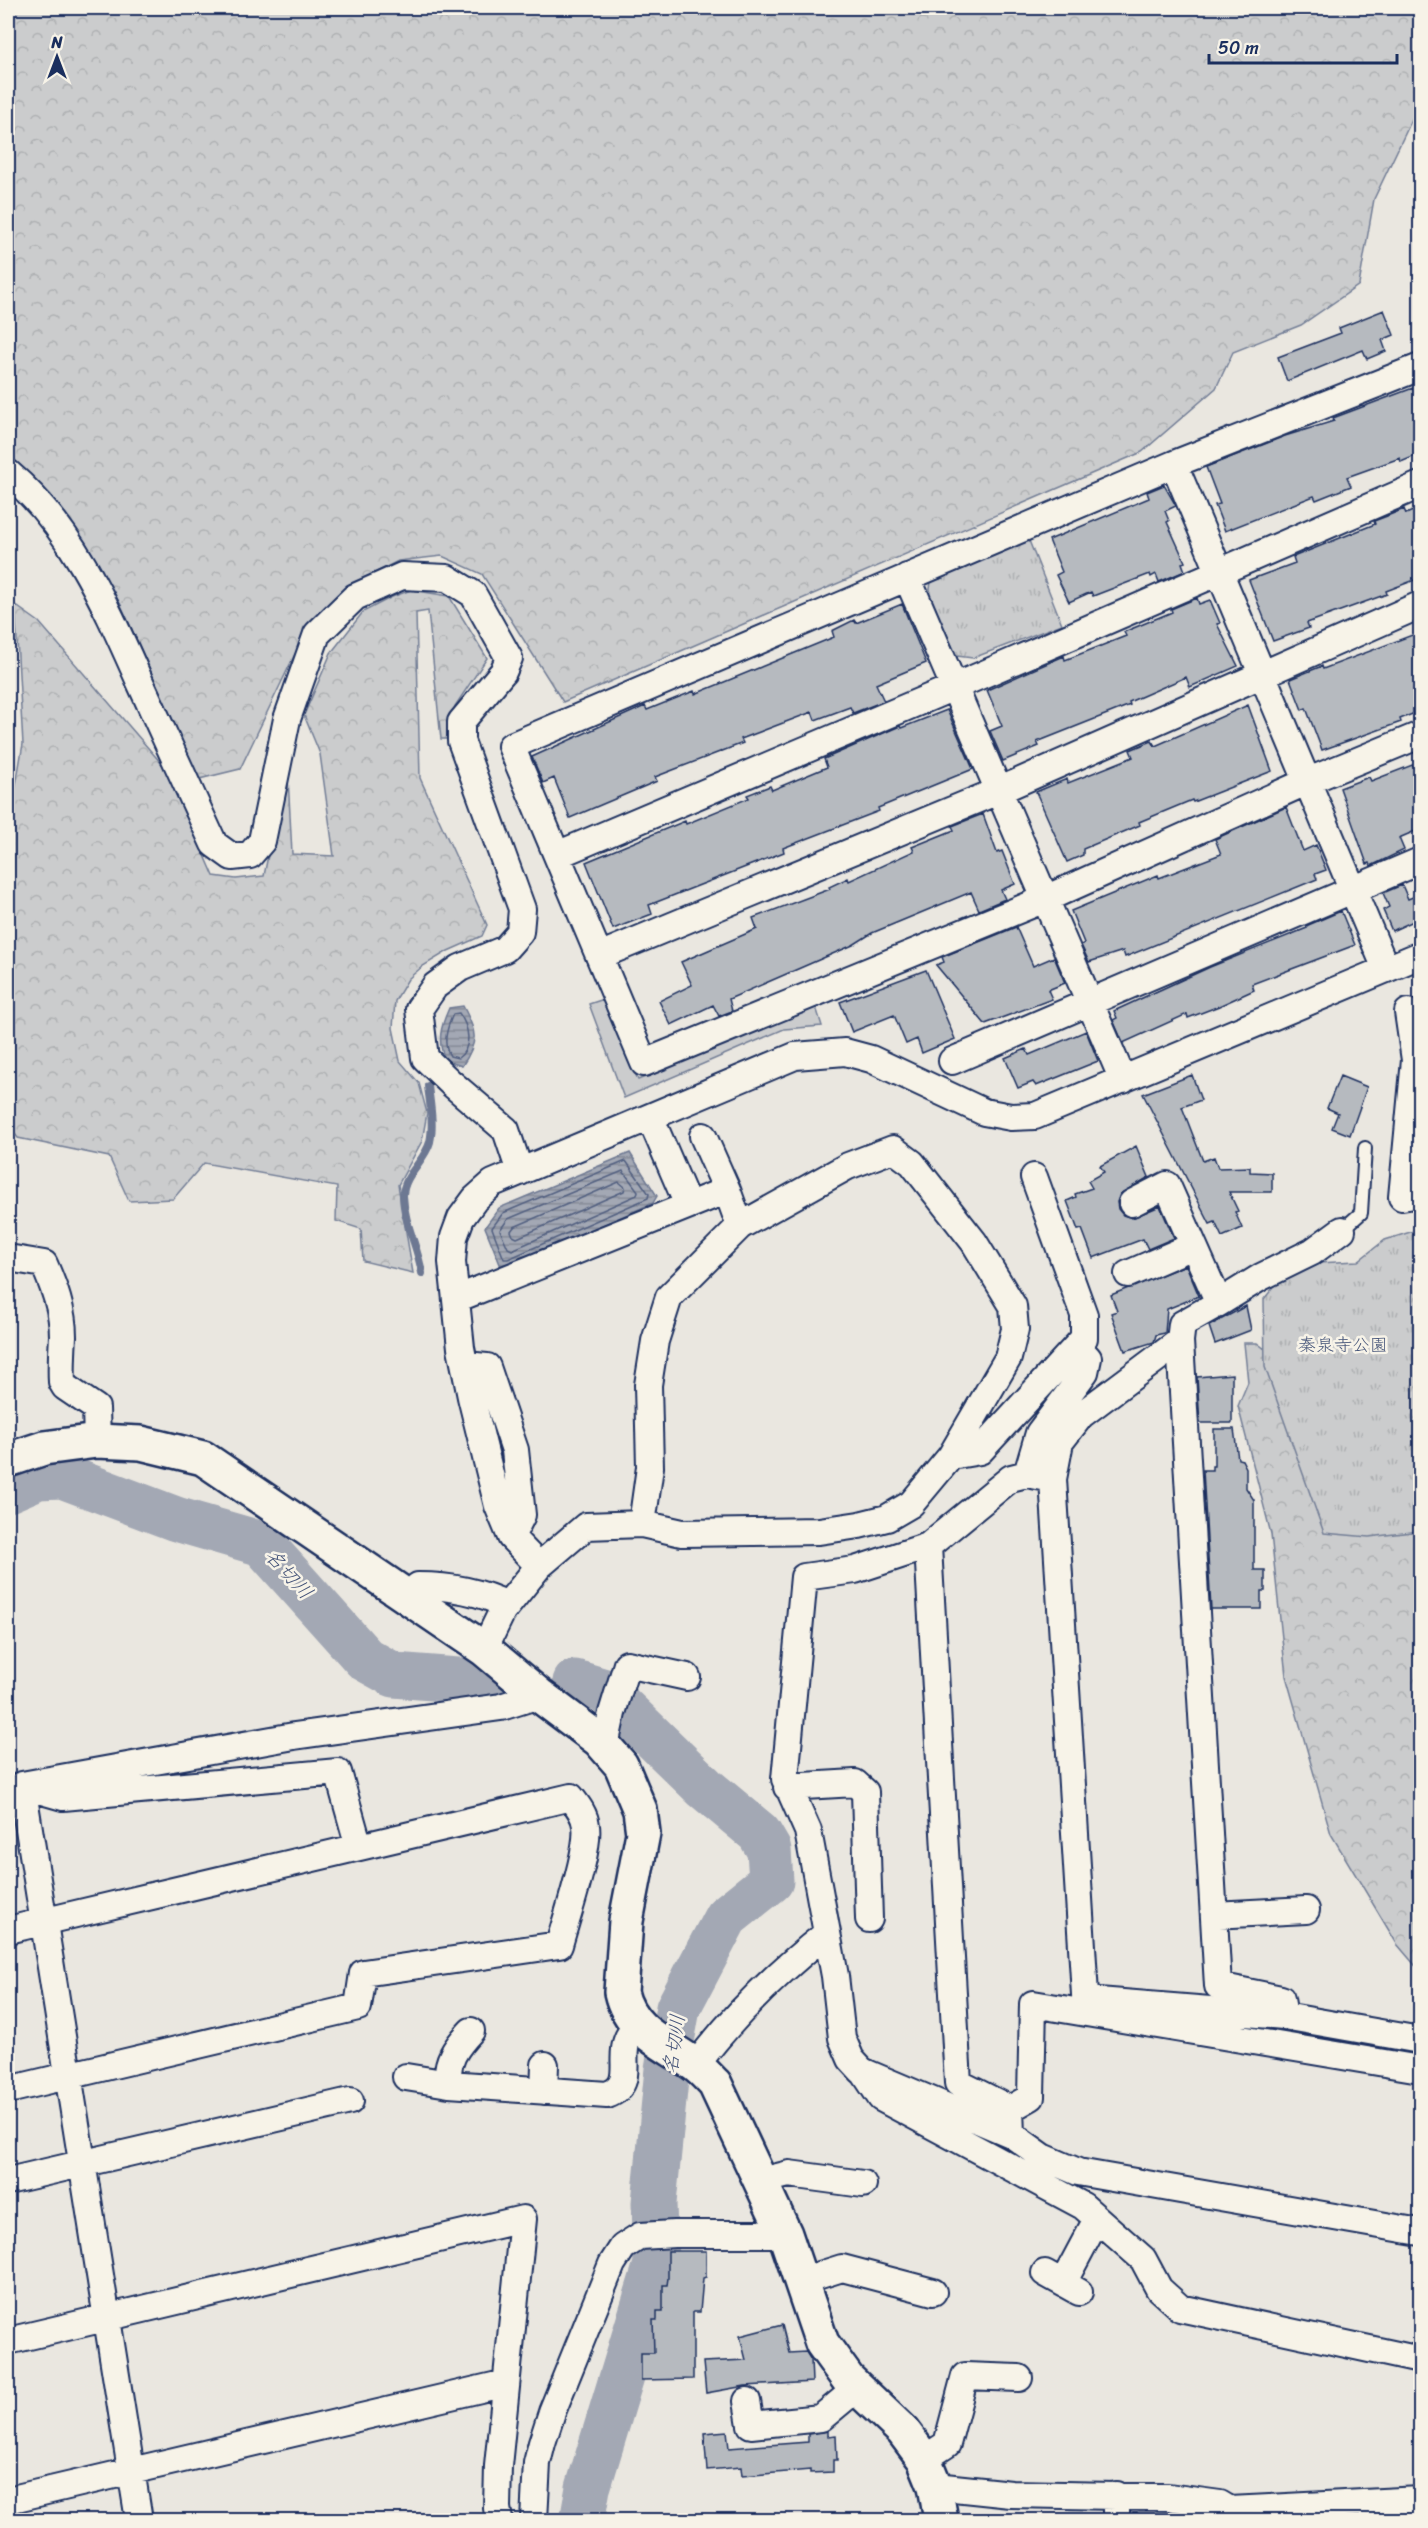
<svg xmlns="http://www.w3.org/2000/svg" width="1428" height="2528" viewBox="0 0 1428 2528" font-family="Sriracha,'Klee One',sans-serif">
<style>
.green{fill:#cbcccd;stroke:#737e96;stroke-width:1.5}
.forest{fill:url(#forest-crowns);stroke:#737e96;stroke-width:1.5}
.park{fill:url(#park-tufts);stroke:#737e96;stroke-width:1.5}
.water{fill:url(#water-rules);stroke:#6d7892;stroke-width:1.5}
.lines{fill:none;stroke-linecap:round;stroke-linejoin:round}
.shore{stroke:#515f80;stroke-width:1.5}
.stream{stroke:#6d7892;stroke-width:8}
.river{stroke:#a3a8b4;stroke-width:45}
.building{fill:#b6babf;stroke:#1b2f5e;stroke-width:1.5}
.lane-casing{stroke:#1b2f5e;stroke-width:16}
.street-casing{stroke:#1b2f5e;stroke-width:30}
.secondary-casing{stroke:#1b2f5e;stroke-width:38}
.lane{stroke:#f7f3e8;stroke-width:12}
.street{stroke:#f7f3e8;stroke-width:26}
.secondary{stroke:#f7f3e8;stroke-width:33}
.labels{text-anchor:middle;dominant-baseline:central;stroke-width:5;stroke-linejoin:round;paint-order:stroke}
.park-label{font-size:18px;fill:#47567a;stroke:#f7f3e8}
.water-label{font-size:20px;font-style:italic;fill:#445378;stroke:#f7f3e8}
</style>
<defs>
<pattern id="forest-crowns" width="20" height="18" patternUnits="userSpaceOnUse" patternTransform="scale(1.5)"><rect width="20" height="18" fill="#cbcccd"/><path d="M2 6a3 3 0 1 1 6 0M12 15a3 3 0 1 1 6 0" fill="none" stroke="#aeb0b2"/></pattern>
<pattern id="park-tufts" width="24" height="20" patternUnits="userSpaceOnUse" patternTransform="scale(1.5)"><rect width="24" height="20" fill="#cbcccd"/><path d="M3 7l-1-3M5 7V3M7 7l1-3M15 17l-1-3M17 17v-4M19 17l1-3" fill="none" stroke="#aeb0b2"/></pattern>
<pattern id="water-rules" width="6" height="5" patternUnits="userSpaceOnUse" patternTransform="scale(1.5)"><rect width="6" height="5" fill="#a3a8b4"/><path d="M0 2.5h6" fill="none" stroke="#848996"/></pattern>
</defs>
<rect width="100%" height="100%" fill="#eae7e0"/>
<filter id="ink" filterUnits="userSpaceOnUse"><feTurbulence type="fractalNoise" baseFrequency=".0167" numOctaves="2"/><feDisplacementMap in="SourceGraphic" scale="12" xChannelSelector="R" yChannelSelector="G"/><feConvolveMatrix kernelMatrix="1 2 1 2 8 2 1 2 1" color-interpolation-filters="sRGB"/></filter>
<g filter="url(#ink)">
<path class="green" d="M 604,999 L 638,1080 L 816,1007 L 822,1026 L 784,1029 L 624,1098 L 589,1004 Z"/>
<path class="forest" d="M 8,8 L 1420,8 L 1420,112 L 1415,113 L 1374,199 L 1359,285 L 1301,325 L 1233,352 L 1216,388 L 1142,452 L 563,702 L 482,574 L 442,556 L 398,561 L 351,585 L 315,619 L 294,656 L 240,769 L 199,779 L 121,605 L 51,495 L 8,454 Z
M 411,590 L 449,596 L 487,658 L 455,706 L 446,739 L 441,739 L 428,611 L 416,613 L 420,778 L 487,925 L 482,936 L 448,951 L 423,966 L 408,979 L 395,1001 L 393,1028 L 400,1061 L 419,1083 L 427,1113 L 422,1141 L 398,1185 L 413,1273 L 363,1261 L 361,1229 L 336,1221 L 337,1187 L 204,1163 L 173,1199 L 129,1201 L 109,1157 L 18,1138 L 8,1125 L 8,830 L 23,744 L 15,605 L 39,622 L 168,771 L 214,876 L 236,879 L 264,876 L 287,757 L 292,854 L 334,856 L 320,754 L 304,715 L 331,653 L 363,612 L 392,597 Z
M 1244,1343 L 1257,1343 L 1286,1365 L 1420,1399 L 1420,1971 L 1397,1944 L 1331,1834 L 1286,1676 L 1271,1534 L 1238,1406 L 1248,1382 Z"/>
<path class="park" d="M 1026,533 L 1062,624 L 973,658 L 957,656 L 929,597 L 932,574 Z
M 1420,1229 L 1420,1531 L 1369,1537 L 1324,1533 L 1265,1367 L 1264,1299 L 1277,1283 L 1317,1263 L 1358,1261 L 1385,1240 Z"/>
<path class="water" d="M 463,1006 C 477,1032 479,1041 462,1066 L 446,1061 C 436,1042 441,1026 449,1008 Z
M 630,1153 L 657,1196 L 653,1203 L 502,1269 L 485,1227 L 499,1208 Z"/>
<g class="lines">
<path class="shore" d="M 459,1013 C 469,1027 473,1047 458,1058 L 450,1056 C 442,1043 447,1028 453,1014 Z
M 626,1161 L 649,1194 L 648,1198 L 508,1259 L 504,1259 L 492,1228 L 503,1213 Z
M 623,1171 L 638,1191 L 637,1195 L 512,1250 L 508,1248 L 500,1230 L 508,1219 Z
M 619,1182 L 625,1187 L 624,1191 L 517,1238 L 513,1236 L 511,1231 L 514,1227 Z"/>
<path class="stream" d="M 422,1273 C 418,1247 404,1223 403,1196 C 403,1175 425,1161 430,1142 C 434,1124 430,1104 428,1086"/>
<path class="river" d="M 8,1490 L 38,1477 L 62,1476 L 176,1519 L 262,1544 L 365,1659 L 394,1675 L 483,1682
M 575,1682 L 605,1691 L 705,1788 L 759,1833 L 769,1850 L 771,1881 L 726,1917 L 678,2008 L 667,2069 L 654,2203 L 656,2264 L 588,2488 L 583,2516 L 585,2520"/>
</g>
<path class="building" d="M 1384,310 L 1394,335 L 1382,340 L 1386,351 L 1367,359 L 1363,350 L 1287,381 L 1278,357 L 1341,333 L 1339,328 Z
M 1413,388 L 1420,408 L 1420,454 L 1401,462 L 1400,458 L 1347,477 L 1351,486 L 1316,500 L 1314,496 L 1225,531 L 1215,505 L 1220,504 L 1206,467 L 1285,436 L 1334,421 L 1333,418 Z
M 1164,485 L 1176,506 L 1165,511 L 1169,521 L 1167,522 L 1185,562 L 1182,563 L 1185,571 L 1159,582 L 1156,574 L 1151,577 L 1150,574 L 1093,596 L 1091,592 L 1069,602 L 1056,575 L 1062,572 L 1049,540 L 1149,498 L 1147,492 Z
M 1420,508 L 1420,578 L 1386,591 L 1387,594 L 1307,623 L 1309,628 L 1273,641 L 1249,580 L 1295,563 L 1293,557 L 1375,524 L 1374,521 L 1387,516 L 1404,509 L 1406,514 Z
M 1197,598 L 1199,604 L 1210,600 L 1220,623 L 1217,624 L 1238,666 L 1190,687 L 1186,677 L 1129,702 L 1130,705 L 1037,742 L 1039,746 L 1003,761 L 990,731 L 1002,726 L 987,690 L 1064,656 L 1065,660 L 1126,636 L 1124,632 L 1172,612 L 1171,609 Z
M 902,604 L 926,663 L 876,684 L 884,701 L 853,713 L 850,707 L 815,720 L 812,712 L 741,739 L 743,743 L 655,777 L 657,781 L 570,818 L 554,778 L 543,783 L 532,757 L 645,706 L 647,710 L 694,691 L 695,694 L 834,637 L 832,631 L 854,620 L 856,623 Z
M 1420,632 L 1420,711 L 1400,719 L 1401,722 L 1322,750 L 1306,708 L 1302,710 L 1290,679 L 1322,666 L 1323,669 Z
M 1248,705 L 1272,771 L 1193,802 L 1192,800 L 1139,822 L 1140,825 L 1083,849 L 1083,855 L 1067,862 L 1036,792 L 1067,779 L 1068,783 L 1133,757 L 1130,750 L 1152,741 L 1155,746 Z
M 947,710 L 973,769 L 878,808 L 879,811 L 783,848 L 784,852 L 649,905 L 652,914 L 613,929 L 586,862 L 685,821 L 686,824 L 749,798 L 747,795 L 770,786 L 772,790 L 827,767 L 824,759 L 900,726 L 901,728 Z
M 1420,762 L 1420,829 L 1399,838 L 1404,850 L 1371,866 L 1370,863 L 1367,864 L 1340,788 L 1369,777 L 1371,781 Z
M 1286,807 L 1303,851 L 1316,845 L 1326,870 L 1315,874 L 1317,879 L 1125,957 L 1123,951 L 1089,962 L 1081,945 L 1084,943 L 1071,911 L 1158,875 L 1159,878 L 1221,854 L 1215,839 Z
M 983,814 L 997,853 L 1002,851 L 1015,884 L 1001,890 L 1005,899 L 979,910 L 971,892 L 872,933 L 853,945 L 729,999 L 732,1011 L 719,1016 L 713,1005 L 671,1025 L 659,1001 L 692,985 L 681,962 L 757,929 L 753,918 L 830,889 L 829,887 L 848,878 L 849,881 L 914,851 L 912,847 L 954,830 L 952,826 Z
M 1402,885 L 1408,899 L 1420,894 L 1420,918 L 1392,931 L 1383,910 L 1389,907 L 1383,893 Z
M 1341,911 L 1355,945 L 1252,984 L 1254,990 L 1219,1006 L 1188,1018 L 1187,1014 L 1123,1043 L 1113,1020 L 1117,1018 L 1114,1011 L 1210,967 L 1307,928 L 1306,926 Z
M 1016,927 L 1033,966 L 1054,957 L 1065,983 L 1048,990 L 1052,999 L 985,1024 L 936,965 L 944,962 L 942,957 Z
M 926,970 L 955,1039 L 922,1053 L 917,1039 L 906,1044 L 894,1015 L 852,1032 L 840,1002 Z
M 1086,1031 L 1098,1061 L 1036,1086 L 1033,1082 L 1018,1088 L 1005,1058 L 1026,1049 L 1029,1055 Z
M 1192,1075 L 1201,1100 L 1182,1107 L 1203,1161 L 1214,1157 L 1218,1168 L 1250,1167 L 1250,1172 L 1272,1173 L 1272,1192 L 1229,1192 L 1238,1211 L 1235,1212 L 1242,1228 L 1222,1237 L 1215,1222 L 1210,1224 L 1143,1094 Z
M 1340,1076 L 1367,1087 L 1350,1135 L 1332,1128 L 1338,1113 L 1327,1108 Z
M 1136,1146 L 1149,1177 L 1120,1194 L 1117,1202 L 1118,1209 L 1123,1215 L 1132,1218 L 1160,1206 L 1174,1238 L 1148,1249 L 1143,1239 L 1093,1258 L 1082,1229 L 1078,1230 L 1067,1201 L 1076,1197 L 1075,1194 L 1092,1188 L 1088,1181 L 1104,1172 L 1100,1166 Z
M 1186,1265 L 1199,1296 L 1167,1309 L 1165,1333 L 1156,1335 L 1154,1342 L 1125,1351 L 1111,1313 L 1117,1311 L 1111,1295 Z
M 1246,1306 L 1251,1330 L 1215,1344 L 1209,1326 Z
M 1232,1374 L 1232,1423 L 1200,1423 L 1197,1377 Z
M 1214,1429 L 1234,1429 L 1238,1459 L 1242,1460 L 1246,1468 L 1246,1488 L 1254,1500 L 1254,1570 L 1265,1570 L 1265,1591 L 1261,1591 L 1261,1609 L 1211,1609 L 1203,1470 L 1212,1470 L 1212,1466 L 1214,1466 Z
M 668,2251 L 706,2251 L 706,2277 L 703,2278 L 700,2312 L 693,2312 L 693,2379 L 641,2380 L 641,2353 L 654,2353 L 653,2320 L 657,2320 L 657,2311 L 663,2311 L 663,2285 L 667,2285 L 668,2278 Z
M 782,2325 L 789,2353 L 806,2352 L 811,2360 L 812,2382 L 745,2386 L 706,2393 L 703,2362 L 746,2360 L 740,2336 Z
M 727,2431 L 729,2448 L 808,2442 L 808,2434 L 828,2431 L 828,2436 L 836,2435 L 837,2460 L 833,2460 L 833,2472 L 810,2473 L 810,2470 L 742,2476 L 741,2467 L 707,2470 L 704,2433 Z"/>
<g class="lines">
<g class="lane-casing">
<path id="lane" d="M 1342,1230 L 1361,1213 L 1365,1148"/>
</g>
<g class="street-casing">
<path id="street" d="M 1420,367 L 1174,464 L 511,746 L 644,1063 L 1045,899 L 1306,782 L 1420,735
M 1174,464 L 1386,969
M 8,473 C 73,528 106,606 140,682 C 165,736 189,790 214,844 L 232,857 L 250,855 L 262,841 L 287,719 L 317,634 L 355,597 L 402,576 L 447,578 L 473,594 L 509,658 L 503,672 L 461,722 L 461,741 L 522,909 L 520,932 L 505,949 L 460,968 L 435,986 L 419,1009 L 425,1058 L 451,1083 L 506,1130 L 520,1172
M 907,577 L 1123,1080
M 557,855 L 954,687 L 1420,485
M 599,956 L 998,791 L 1420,605
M 1408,1012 L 1415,1060
M 1420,1059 L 1415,1060 L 1402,1197 L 1420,1194
M 952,1061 L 1420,861
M 650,1117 L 688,1205
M 703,1136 L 727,1190
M 1132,1203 L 1167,1185 L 1219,1303 L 1182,1324 L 1180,1341
M 8,1258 L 44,1264 C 54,1287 63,1310 63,1336 C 62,1352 61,1367 62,1382 L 65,1387 L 96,1408 L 97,1441
M 1128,1274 L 1193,1246
M 456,1299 L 727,1190 L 740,1226
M 1219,1303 L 1261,1277 L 1312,1252 L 1342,1230
M 465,1365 L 487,1367 L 515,1450 L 522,1515 L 511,1537
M 951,1456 L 980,1451 L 1084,1338 L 1084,1315 L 1034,1177
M 1027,1474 L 1039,1433 L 1085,1372 L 1088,1358 L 1077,1346
M 1053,1479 L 1086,2011
M 642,1524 L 650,1467 L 648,1385 L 655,1341 L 669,1297 L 740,1226 L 848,1166 L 893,1149 L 912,1163 L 974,1242 L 1013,1306 L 1015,1329 L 1008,1358 L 951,1456 L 911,1504 L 887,1518 L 859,1525 L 819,1531 L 682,1533 L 642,1524 L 586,1526 L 539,1566 L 511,1537 L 498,1506 L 471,1397 L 461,1348 L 452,1262 L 454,1237 L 461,1218 L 475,1199 L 493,1183 L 795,1056 L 845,1052 L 871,1059 L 984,1112 L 1011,1117 L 1035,1116 L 1420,955
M 928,1546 L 958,2083 L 1010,2109 L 1011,2134
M 418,1586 C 448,1586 481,1592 507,1605
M 484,1649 L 502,1612 L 539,1566
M 605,1746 L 612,1713 L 627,1664 L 687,1677
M 22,1785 L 139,2520
M 22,1785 L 294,1736 L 501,1707 L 539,1695
M 28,1787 L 63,1797 L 338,1772 L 359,1847
M 787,1787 L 855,1783 L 865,1792 L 869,1919
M 1214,1915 L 1306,1910
M 8,1930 L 571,1797 C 578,1806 585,1815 586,1826 C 590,1849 566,1919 559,1945 L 363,1973 L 358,2007 L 8,2090
M 1086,2000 L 1284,2016 L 1281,1999 L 1218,1986 L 1180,1341 L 1081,1415 L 1060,1442 L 1053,1479 L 1027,1474 L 1011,1478 L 928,1546 L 855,1570 L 804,1577 L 785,1779 L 808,1831 L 835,1976 L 842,2038 L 851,2059 L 862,2071 L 1011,2134 L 1043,2157 L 1078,2172 L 1420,2232
M 1284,2016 L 1420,2040
M 471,2031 C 457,2046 444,2062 449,2084 L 607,2095 C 635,2085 619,2060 627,2040 C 629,2034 634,2029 638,2024
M 696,2065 C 733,2016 778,1972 826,1934
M 863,2071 L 881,2098 L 1083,2206 L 1143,2259 L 1159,2289 L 1180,2308 L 1420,2360
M 406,2077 L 449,2084
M 544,2091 L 545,2065
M 1010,2109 L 1031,2097 L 1033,2004 L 1420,2069
M 8,2181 L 350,2101
M 761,2181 L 789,2174 L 863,2184
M 1045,2273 L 1079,2292
M 801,2281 L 842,2268 L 933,2292
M 1063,2283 L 1097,2219
M 8,2341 L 523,2219 L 498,2466 L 497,2508 L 499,2520
M 747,2401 L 751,2425 L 821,2418 L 857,2388
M 924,2459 L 947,2444 L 965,2376 L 1019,2378
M 935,2486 L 1011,2494 L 1168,2497 L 1220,2504 L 1230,2510 L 1230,2520
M 1116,2495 L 1116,2520
M 8,2500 L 506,2383
M 1230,2510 L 1420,2500
M 534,2520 L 537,2463 L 542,2443 L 552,2412 L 612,2264 L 623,2247 L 640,2236 L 674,2234 L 785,2234"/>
</g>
<g class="secondary-casing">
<path id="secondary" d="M 8,1460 L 44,1448 L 97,1441 L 141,1443 L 203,1458 L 484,1649 L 539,1695 L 599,1740 L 621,1765 L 640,1810 L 643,1833 L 626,1921 L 621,1992 C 630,2032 665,2043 695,2065 C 702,2070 709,2078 715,2084 L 785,2234 L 822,2343 L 848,2379 L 903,2431 L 924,2459 L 935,2486 L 941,2520"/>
</g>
<use href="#lane" class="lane"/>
<use href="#street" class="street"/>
<use href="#secondary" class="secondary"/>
</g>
</g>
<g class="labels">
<g class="park-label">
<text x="1343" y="1345">秦泉寺公園</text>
</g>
<g class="water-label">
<text transform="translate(289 1574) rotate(48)">名切川</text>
<text transform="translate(674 2044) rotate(-82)">名切川</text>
</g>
</g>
<rect width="1428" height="2528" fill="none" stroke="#f7f3e8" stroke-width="30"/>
<rect x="15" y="15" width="1398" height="2498" fill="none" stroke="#1b2f5e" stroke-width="2" filter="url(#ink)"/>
<g transform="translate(57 57)" stroke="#f7f3e8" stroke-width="4.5" paint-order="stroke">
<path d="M0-4.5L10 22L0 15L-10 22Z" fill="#1b2f5e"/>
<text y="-9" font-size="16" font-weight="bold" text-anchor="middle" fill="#1b2f5e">N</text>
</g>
<path d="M1209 54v9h188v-9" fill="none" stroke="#1b2f5e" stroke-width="3"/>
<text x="1218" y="54" font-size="18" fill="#1b2f5e" stroke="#f7f3e8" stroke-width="4.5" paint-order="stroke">50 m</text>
</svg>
